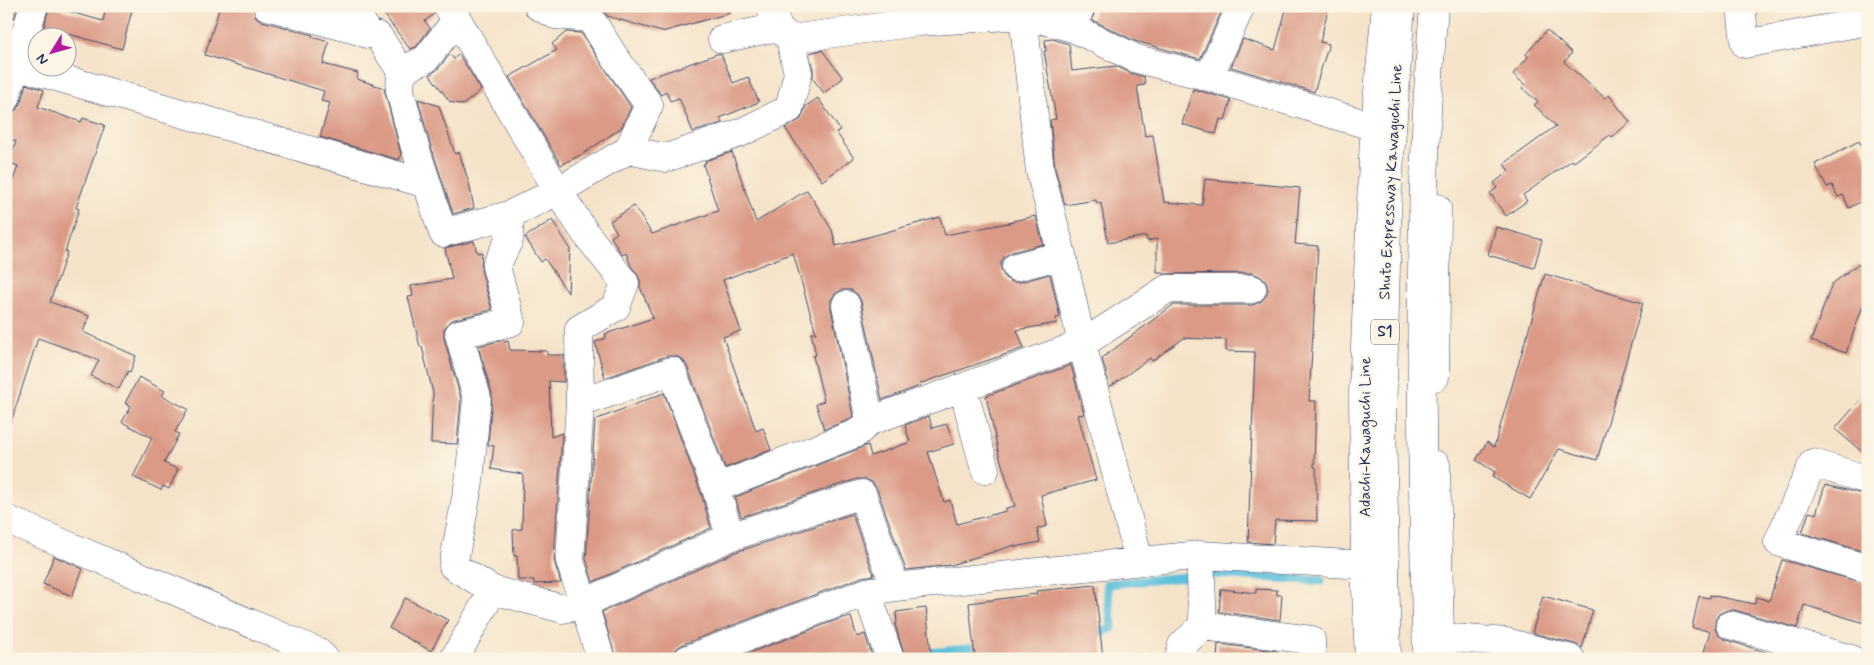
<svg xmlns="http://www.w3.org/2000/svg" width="1874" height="665" viewBox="0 0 1874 665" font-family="Mynerve,sans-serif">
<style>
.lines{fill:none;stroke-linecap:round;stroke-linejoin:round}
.stream{stroke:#5dc0dc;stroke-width:9}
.building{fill:#da9a85}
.minor-casing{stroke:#3c4a6e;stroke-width:29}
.major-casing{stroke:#3c4a6e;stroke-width:29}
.highway-casing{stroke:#3c4a6e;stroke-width:29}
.minor{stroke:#fff;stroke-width:28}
.major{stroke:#fff;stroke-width:28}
.highway{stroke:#fff;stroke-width:28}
.labels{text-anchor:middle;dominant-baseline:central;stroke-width:4.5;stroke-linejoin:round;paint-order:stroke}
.shield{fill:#fcf5e5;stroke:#5e6a86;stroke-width:1}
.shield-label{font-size:15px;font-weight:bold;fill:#1b2f5e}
.street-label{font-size:16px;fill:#1b2f5e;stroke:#fcf5e5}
</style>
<rect width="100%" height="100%" fill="#fcf5e5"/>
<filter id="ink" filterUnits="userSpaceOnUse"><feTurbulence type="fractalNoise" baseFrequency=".02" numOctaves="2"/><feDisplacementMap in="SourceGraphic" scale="10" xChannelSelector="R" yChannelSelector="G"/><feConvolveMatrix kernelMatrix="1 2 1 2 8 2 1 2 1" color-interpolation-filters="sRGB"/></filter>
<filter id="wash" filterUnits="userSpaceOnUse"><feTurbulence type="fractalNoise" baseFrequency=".0096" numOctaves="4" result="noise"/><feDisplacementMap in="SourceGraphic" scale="20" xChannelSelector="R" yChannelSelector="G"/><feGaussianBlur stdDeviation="1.12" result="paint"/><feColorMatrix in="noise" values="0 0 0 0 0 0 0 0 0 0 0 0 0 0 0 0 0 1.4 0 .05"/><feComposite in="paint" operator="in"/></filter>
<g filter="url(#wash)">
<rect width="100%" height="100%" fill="#f5e3c9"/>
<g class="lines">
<path class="stream" d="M 1088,634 L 1102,632 L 1112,628 L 1107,584 L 1218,574 L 1321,581
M 920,654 L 984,647"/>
</g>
<g id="blocks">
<path class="building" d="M 6,6 L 18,6 L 14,18 L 6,16 Z
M 49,6 L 103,21 L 106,6 L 133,6 L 122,49 L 44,27 Z
M 220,6 L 252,6 L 256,17 L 262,21 L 313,35 L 312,37 L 329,42 L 323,64 L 358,73 L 357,79 L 384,88 L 401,154 L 399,160 L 320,137 L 330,103 L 321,101 L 324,91 L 205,55 Z
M 378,6 L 432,6 L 434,14 L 425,21 L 430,28 L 416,47 L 410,49 Z
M 600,6 L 729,6 L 730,13 L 662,32 L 607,16 Z
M 1096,6 L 1224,6 L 1200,59 L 1135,41 L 1092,20 Z
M 1287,6 L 1329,6 L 1320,42 L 1329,44 L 1314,92 L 1231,67 L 1243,39 L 1275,50 Z
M 1547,30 L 1572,53 L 1564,62 L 1605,98 L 1609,95 L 1630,122 L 1612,137 L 1610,135 L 1574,162 L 1572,160 L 1523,195 L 1527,201 L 1506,216 L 1490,193 L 1497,188 L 1494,183 L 1509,171 L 1504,164 L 1556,126 L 1534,105 L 1538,102 L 1522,88 L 1525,85 L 1513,74 L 1528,57 L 1526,54 Z
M 566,32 L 581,33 L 631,107 L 621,128 L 586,152 L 561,165 L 509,77 L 557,50 L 552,44 Z
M 1053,39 L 1069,44 L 1072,71 L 1116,66 L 1130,73 L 1144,77 L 1145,85 L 1137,86 L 1145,136 L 1153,135 L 1164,202 L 1202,205 L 1205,179 L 1300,188 L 1295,244 L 1318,246 L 1309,401 L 1316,401 L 1314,467 L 1316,467 L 1317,521 L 1275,520 L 1273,544 L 1248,542 L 1255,352 L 1226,351 L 1226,340 L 1184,338 L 1152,361 L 1150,358 L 1110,387 L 1102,358 L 1173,305 L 1252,305 L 1260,302 L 1266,296 L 1268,289 L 1266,282 L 1260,276 L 1252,273 L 1163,274 L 1163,272 L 1157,272 L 1157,239 L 1147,241 L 1146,236 L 1108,243 L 1101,203 L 1097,204 L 1096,200 L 1065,205 L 1055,168 L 1050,120 L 1056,119 L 1044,51 L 1046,51 L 1045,40 Z
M 822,50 L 843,78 L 824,93 L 813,79 L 813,69 L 809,53 Z
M 450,54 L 454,59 L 459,54 L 481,90 L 463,105 L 450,102 L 430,75 L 438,69 Z
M 717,54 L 721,54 L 733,83 L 748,77 L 759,102 L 720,118 L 722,123 L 693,132 L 679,98 L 670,101 L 666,91 L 661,95 L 649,78 Z
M 26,84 L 44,90 L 38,107 L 81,122 L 83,118 L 105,125 L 76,208 L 79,209 L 65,252 L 67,252 L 50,302 L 89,316 L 83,332 L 136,356 L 130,372 L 128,371 L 119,389 L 91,376 L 99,360 L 38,338 L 11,422 L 6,422 L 6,200 L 18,166 L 9,163 L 16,141 L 6,140 L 6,113 L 10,113 L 17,109 L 21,102 Z
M 1193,89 L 1231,100 L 1225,120 L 1220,119 L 1216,134 L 1182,124 Z
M 818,98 L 840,130 L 836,132 L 854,158 L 822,181 L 785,128 L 801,119 L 806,106 Z
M 418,99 L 439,106 L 455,154 L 459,152 L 469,183 L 474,208 L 453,214 L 429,140 Z
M 1859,141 L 1868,158 L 1868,198 L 1849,208 L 1843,195 L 1838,197 L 1832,185 L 1827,187 L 1815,164 Z
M 732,152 L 756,222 L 807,190 L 832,230 L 836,246 L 940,217 L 945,235 L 1013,222 L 1013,221 L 1036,216 L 1043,244 L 1012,252 L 1005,256 L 1001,262 L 1001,270 L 1005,278 L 1012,282 L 1020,282 L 1050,274 L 1060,317 L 1056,318 L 1057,323 L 1017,330 L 1024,348 L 919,384 L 920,386 L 882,400 L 861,301 L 857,294 L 851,290 L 842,290 L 835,294 L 831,300 L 831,308 L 853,416 L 849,420 L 824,429 L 816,404 L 824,401 L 813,356 L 816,355 L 811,333 L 816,333 L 793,253 L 723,280 L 741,331 L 723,337 L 756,431 L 763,428 L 771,450 L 725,468 L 687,366 L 682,359 L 675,356 L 667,356 L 605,378 L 595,342 L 606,338 L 605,334 L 653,318 L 640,287 L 640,280 L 637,274 L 631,266 L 626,253 L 622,255 L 611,237 L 617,233 L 610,221 L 634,206 L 652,234 L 718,211 L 703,164 L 706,163 L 705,161 Z
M 552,220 L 570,248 L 568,293 L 545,259 L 541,262 L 525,237 Z
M 1496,227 L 1542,240 L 1534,268 L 1488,255 Z
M 474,241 L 477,253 L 482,252 L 481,270 L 492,310 L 455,319 L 449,322 L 444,329 L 444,338 L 461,399 L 457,444 L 431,443 L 433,393 L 422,347 L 420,347 L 408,297 L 413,296 L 411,286 L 452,279 L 445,248 Z
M 1858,264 L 1868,277 L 1868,300 L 1864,303 L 1846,353 L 1811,341 L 1832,284 Z
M 1545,274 L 1643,303 L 1597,460 L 1559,449 L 1530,499 L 1492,477 L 1495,472 L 1476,460 L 1487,442 L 1494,447 Z
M 504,340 L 504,342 L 508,341 L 510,350 L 547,351 L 547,355 L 564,355 L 564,382 L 549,381 L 551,437 L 562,433 L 554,560 L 561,583 L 534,584 L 534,580 L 518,580 L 517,556 L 514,556 L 513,530 L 522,529 L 523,474 L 491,469 L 494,446 L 488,445 L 492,394 L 478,346 Z
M 1071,365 L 1084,414 L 1078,415 L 1096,480 L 1041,495 L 1047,526 L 1037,529 L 1040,542 L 1015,547 L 1015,545 L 951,565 L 906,570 L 877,489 L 872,482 L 865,479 L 857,479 L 741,517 L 735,497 L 868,445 L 871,456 L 910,442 L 905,425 L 929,416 L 932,428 L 947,424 L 954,444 L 928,452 L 944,502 L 950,500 L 957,524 L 1006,511 L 1006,508 L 1015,506 L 999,455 L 986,396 Z
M 139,377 L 165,391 L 162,396 L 188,409 L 175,432 L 179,434 L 164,463 L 178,469 L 169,489 L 163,486 L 161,490 L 133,477 L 152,438 L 122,422 L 131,406 L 125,403 Z
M 1868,391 L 1868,457 L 1835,429 Z
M 664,393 L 701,493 L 711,528 L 593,582 L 586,559 L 595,420 Z
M 1825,485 L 1868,495 L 1868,553 L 1802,533 L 1809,512 L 1816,514 Z
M 852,514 L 874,575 L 862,577 L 683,644 L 676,649 L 673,659 L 616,659 L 602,612 L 736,552 Z
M 54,556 L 83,569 L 72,596 L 43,584 Z
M 1782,560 L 1868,584 L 1868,624 L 1804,605 L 1797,628 L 1734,610 L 1727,610 L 1719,614 L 1715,620 L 1715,629 L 1719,636 L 1726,640 L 1788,659 L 1702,659 L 1710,631 L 1692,628 L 1699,596 L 1710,598 L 1710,595 L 1755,604 L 1757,597 L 1769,601 Z
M 1095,585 L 1103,659 L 975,659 L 969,603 L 1037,594 L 1036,591 Z
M 1221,589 L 1256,593 L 1256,589 L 1277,590 L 1277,595 L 1282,595 L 1280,620 L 1219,612 Z
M 1543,596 L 1593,610 L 1582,648 L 1575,644 L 1532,633 Z
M 405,598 L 448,620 L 431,651 L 389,628 Z
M 926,608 L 932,659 L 905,659 L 895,624 L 897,623 L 896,612 Z
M 851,617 L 857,637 L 865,634 L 873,659 L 733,659 L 842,618 Z
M 1218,644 L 1277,651 L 1276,659 L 1217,659 Z"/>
</g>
</g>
<g filter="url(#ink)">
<use href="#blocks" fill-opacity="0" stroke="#3c4a6e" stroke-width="1"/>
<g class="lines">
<g class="minor-casing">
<path id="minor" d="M 34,6 L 15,65 L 427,184
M 267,6 L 378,36 L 401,71 L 400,91 L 414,144 L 443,233 L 509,215 L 509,240 L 496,266 L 511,322 L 459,334 L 477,398 L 469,482 L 453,566 L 493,590 L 454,659
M 355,6 L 367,34
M 538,6 L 555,15 L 590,18 L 614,56 L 649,105 L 628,150
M 770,6 L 778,27 L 790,39 L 918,22 L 1023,15 L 1073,28 L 1081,6
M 1741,6 L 1745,44 L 1868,21
M 1023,15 L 1040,171 L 1062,255 L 1082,344 L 1139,560
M 457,19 L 558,191 L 586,234 L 625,283 L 616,307 L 579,329 L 580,403 L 570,561 L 601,659
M 1073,28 L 1137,59 L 1209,77 L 1375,127
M 722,39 L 778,27
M 401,71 L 426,59 L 457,19 L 447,6
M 1209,77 L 1241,6
M 6,98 L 15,65
M 509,215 L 558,191 L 628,150 L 666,158 L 740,133 L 789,109 L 798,73 L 790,39
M 1016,267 L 1062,255
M 846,305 L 870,421
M 963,388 L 985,470
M 580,403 L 672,371 L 716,488 L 730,537
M 1868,480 L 1813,463 L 1778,542 L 1868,569
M 716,488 L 857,433 L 870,421 L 1082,344 L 1167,289 L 1252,289
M 6,519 L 318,652 L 325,659
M 493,590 L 563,609 L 582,604 L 730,537 L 862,494 L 895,587
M 867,592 L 890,659
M 1730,625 L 1851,659
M 1203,626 L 1311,640 L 1312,659
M 1440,637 L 1506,642 L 1571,659
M 688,659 L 867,592 L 895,587 L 1200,555 L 1365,565
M 1179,659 L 1182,645 L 1203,626 L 1200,555"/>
</g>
<g class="major-casing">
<path id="major" d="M 1435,377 L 1437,208
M 1436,465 L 1440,637 L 1443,659
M 1369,659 L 1365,565 L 1363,393 L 1374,135 L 1386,6"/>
</g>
<g class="highway-casing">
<path id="highway" d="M 1387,659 L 1382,422 L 1388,185 L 1401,6
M 1427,659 C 1421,441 1416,223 1434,6"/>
</g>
<use href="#minor" class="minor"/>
<use href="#major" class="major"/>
<use href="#highway" class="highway"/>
</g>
</g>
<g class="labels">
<rect class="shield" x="1371" y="319.5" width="28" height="25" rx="4"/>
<g class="shield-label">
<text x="1385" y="332">S1</text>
</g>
<g class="street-label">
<text transform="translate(1391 182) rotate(-87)">Shuto Expressway Kawaguchi Line</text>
<text transform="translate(1365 437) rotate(-90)">Adachi-Kawaguchi Line</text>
</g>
</g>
<rect width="1874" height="665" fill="none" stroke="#fcf5e5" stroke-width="25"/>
<g transform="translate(52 52) rotate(233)"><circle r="24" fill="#fcf5e5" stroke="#a2a6af"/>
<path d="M0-4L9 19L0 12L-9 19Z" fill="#b5179e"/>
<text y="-8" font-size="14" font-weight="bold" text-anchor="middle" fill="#1b2f5e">N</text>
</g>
</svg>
